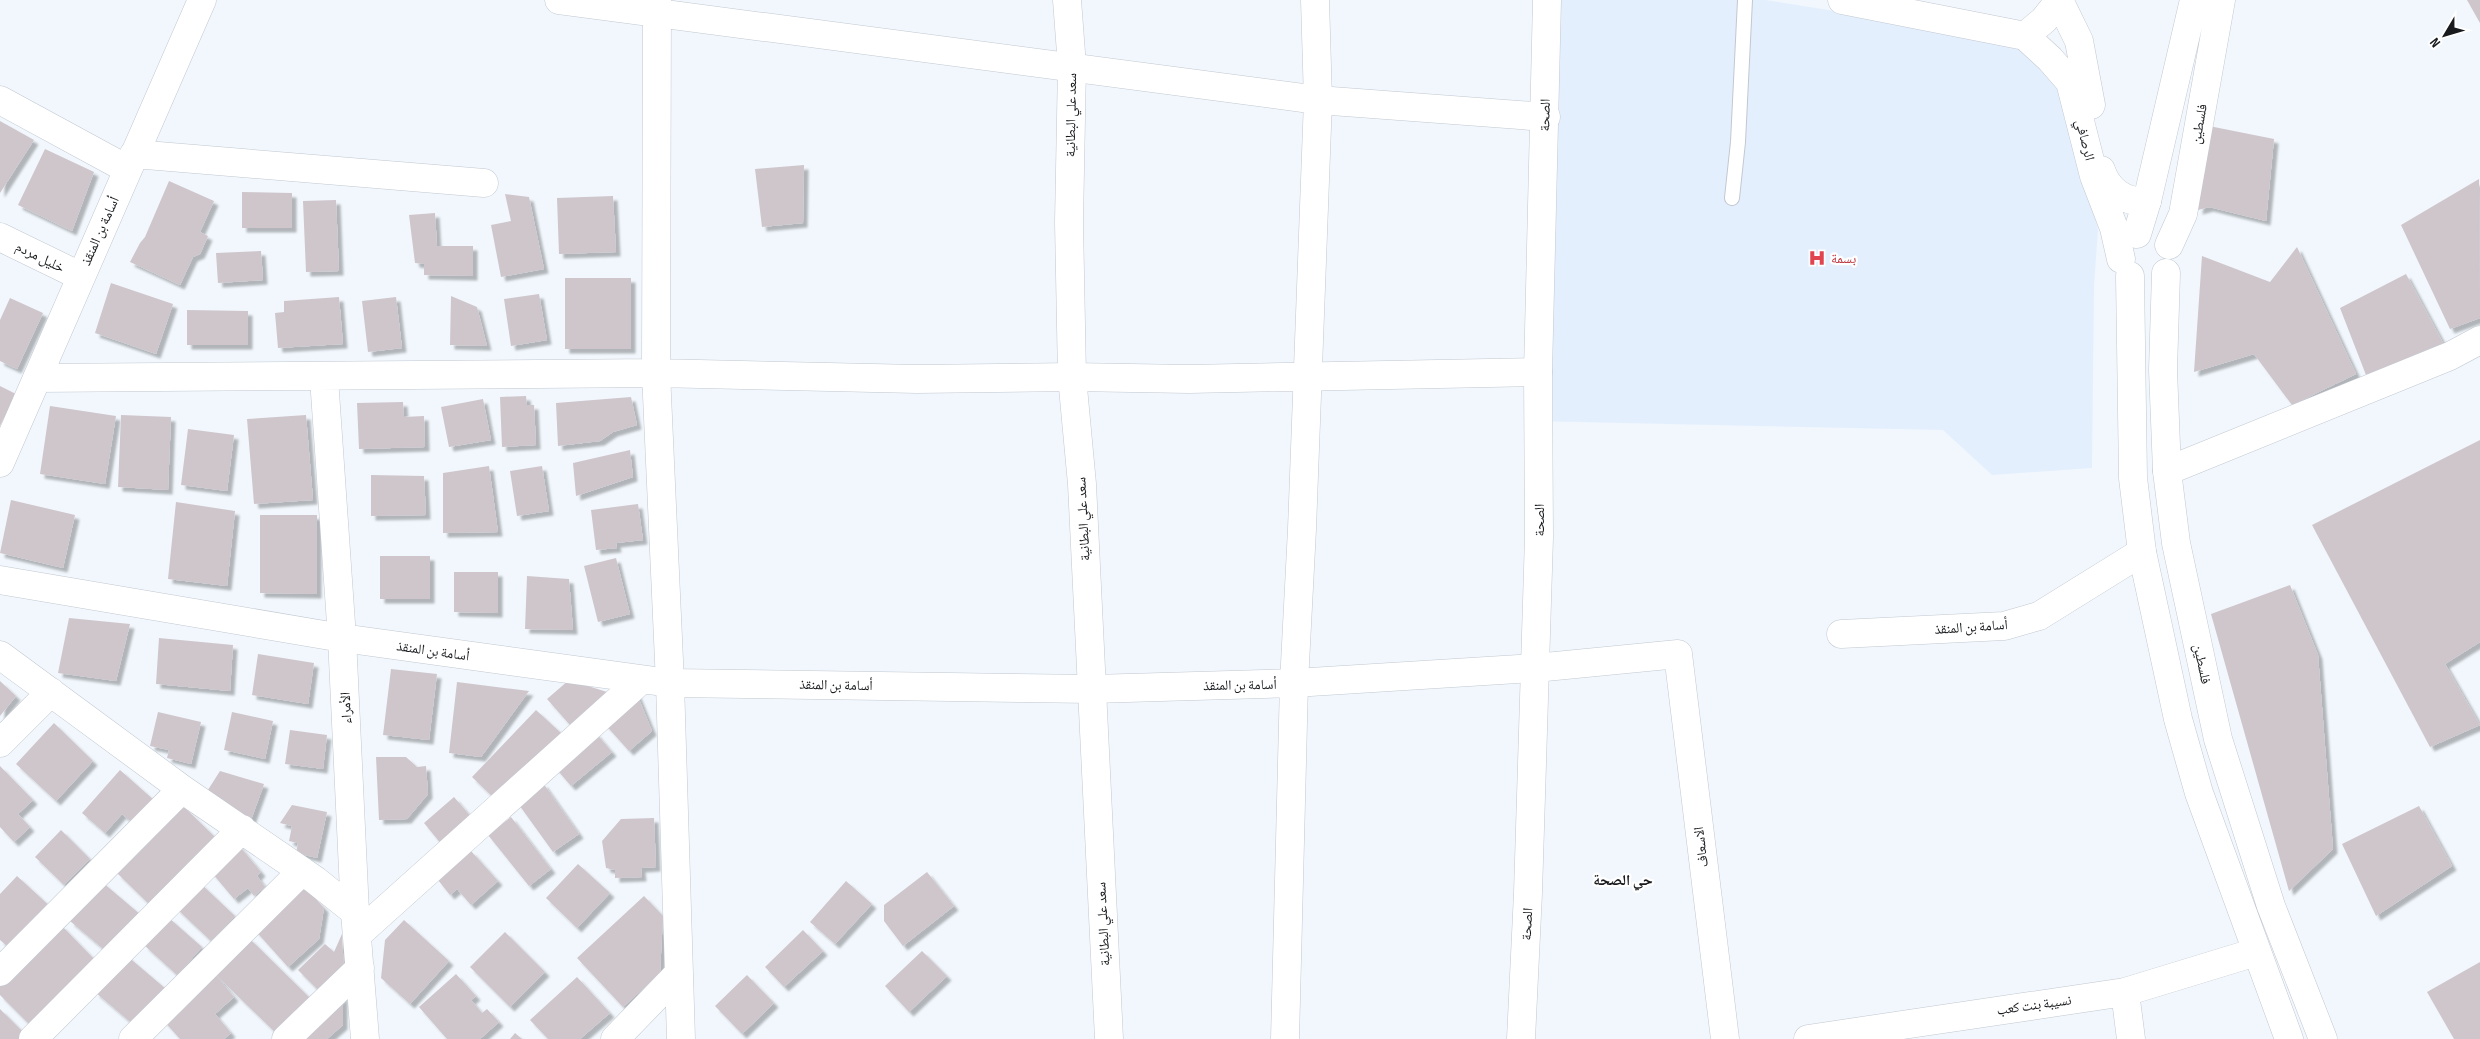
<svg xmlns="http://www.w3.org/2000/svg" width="2480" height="1039" viewBox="0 0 2480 1039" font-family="'Sofia Sans Condensed','Noto Naskh Arabic',sans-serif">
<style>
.built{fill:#e4effe}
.building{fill:#cfc6cc;filter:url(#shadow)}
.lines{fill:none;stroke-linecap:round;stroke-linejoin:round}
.lane-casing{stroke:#c2c8d0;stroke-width:16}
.street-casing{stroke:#c2c8d0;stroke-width:29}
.secondary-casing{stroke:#c2c8d0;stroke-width:29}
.primary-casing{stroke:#c2c8d0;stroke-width:29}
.lane{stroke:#fff;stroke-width:14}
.street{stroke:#fff;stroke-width:28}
.secondary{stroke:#fff;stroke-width:28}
.primary{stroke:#fff;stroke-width:28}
.labels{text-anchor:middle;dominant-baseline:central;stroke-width:4.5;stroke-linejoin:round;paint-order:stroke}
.street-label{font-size:14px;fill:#181a1d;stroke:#fff}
.health-label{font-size:14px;fill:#be3a42;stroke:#fff;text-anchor:start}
.neighbourhood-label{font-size:15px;font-weight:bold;fill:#181a1d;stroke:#fff}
</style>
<defs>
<filter id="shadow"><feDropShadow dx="4.5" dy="4.5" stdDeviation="1" flood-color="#0004"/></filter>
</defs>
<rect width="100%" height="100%" fill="#f1f7fd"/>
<path class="built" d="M 1543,0 L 1766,0 L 2056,46 L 2098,230 L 2094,286 L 2092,468 L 1992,475 L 1943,430 L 1532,421 Z"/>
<path class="building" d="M 2467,0 L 2480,0 L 2480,23 Z
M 0,121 L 34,140 L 0,193 Z
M 2209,126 L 2274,139 L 2266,221 L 2209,207 L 2198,210 Z
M 45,149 L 94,172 L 72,231 L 18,205 Z
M 804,165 L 803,223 L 762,227 L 755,169 Z
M 2479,179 L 2480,318 L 2450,329 L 2401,225 Z
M 169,181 L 214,201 L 200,232 L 208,236 L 200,254 L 193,257 L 180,285 L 130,262 L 140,243 L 145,237 Z
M 242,192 L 292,193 L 292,228 L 242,228 Z
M 505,194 L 529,197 L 544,269 L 501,277 L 491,225 L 511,221 Z
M 613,196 L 616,252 L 559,254 L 557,198 Z
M 336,200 L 339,271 L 306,272 L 303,201 Z
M 435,213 L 437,246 L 473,246 L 473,276 L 424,275 L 424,264 L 415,263 L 409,215 Z
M 2297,247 L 2356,374 L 2292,405 L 2254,354 L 2194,372 L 2202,256 L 2270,282 Z
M 261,251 L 263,280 L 218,283 L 216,253 Z
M 2406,274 L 2443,343 L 2366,375 L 2340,308 Z
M 565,278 L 631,278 L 631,349 L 565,349 Z
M 111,283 L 173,304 L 156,354 L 95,333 Z
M 539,294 L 547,340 L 511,346 L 504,299 Z
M 451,296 L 477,307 L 487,346 L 450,345 Z
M 339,297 L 343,344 L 278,348 L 275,313 L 284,312 L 284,301 Z
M 396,297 L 402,348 L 368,352 L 362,301 Z
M 10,298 L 43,313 L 17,369 L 0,361 L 0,320 Z
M 187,310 L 248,311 L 248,345 L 187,345 Z
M 0,386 L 16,394 L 0,426 Z
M 526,396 L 527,405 L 534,405 L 536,445 L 502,447 L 500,397 Z
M 631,397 L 637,425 L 613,432 L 600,441 L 558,446 L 556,403 Z
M 483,399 L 491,440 L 449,447 L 441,407 Z
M 403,402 L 404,417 L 424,416 L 425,447 L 359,449 L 357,403 Z
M 50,406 L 116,416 L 105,484 L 40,474 Z
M 121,415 L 171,417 L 168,490 L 118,487 Z
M 306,415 L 313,500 L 254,504 L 247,419 Z
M 188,429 L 234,435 L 227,491 L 181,485 Z
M 2480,440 L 2480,642 L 2445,664 L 2480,725 L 2430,747 L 2312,525 Z
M 630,450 L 633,477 L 576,496 L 573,463 Z
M 489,466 L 498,532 L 443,533 L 443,473 Z
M 542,466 L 549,511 L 517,516 L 510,471 Z
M 371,475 L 424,476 L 426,515 L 371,516 Z
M 11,500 L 75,515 L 63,568 L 0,553 Z
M 176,502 L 235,511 L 227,586 L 168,579 Z
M 638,504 L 643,540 L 616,543 L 617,548 L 596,550 L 591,510 Z
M 260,515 L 317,515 L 317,594 L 260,593 Z
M 380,556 L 430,556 L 430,599 L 380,599 Z
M 616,558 L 630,614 L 598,622 L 584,566 Z
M 454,572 L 498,572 L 498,613 L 454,612 Z
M 527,576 L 569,579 L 573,630 L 525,629 Z
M 2290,585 L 2318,655 L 2333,849 L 2289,891 L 2211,614 Z
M 69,618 L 130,624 L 116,681 L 58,673 Z
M 159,638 L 233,645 L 230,691 L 156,684 Z
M 258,654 L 314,663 L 308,704 L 252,695 Z
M 391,669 L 437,674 L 429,740 L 383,735 Z
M 569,680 L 607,692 L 570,725 L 547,699 Z
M 0,681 L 16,696 L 0,716 Z
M 457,682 L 529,691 L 481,757 L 449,753 Z
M 636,692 L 652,731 L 629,751 L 603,722 Z
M 536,710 L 561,733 L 496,800 L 472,777 Z
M 158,712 L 201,722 L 191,764 L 167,758 L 169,750 L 150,746 Z
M 232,712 L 273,721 L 265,759 L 224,750 Z
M 54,723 L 93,761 L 56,801 L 16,764 Z
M 290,730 L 327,735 L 323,769 L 285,764 Z
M 595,732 L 612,752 L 571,786 L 554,766 Z
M 376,757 L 406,757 L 417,767 L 426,766 L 428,794 L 407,819 L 379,820 Z
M 0,766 L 33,800 L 18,814 L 30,827 L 14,842 L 0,827 Z
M 120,770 L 155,801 L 135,825 L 122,814 L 105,833 L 82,813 Z
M 220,771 L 264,784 L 251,820 L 206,793 Z
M 543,783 L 579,834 L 553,852 L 517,802 Z
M 454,797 L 472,818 L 442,845 L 424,823 Z
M 182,805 L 217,839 L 152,907 L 117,873 Z
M 292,805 L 327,812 L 317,858 L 296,853 L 298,843 L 289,841 L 292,826 L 280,823 Z
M 2419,806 L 2452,866 L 2376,916 L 2342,844 Z
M 511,817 L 551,869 L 529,886 L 488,835 Z
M 654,818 L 656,867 L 641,868 L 642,877 L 615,878 L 615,870 L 606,868 L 602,841 L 621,819 Z
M 61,830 L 90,859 L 64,885 L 35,857 Z
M 236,842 L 261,872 L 257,876 L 265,887 L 254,896 L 248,888 L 234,899 L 207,867 Z
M 471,851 L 498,881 L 471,905 L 457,889 L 450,895 L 438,880 Z
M 578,864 L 610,893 L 577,928 L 546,898 Z
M 927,872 L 954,906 L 903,946 L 884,921 L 884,905 Z
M 17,876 L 53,909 L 14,952 L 0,940 L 0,894 Z
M 846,881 L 872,904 L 835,944 L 810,922 Z
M 102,882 L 141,915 L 108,953 L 70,921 Z
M 200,883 L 235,916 L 211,941 L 176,908 Z
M 302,884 L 324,908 L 319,939 L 288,967 L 253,928 Z
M 644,896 L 663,916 L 660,973 L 623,1007 L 577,958 Z
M 169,918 L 202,947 L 177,975 L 144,945 Z
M 404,920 L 449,961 L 410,1004 L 381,978 L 385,940 Z
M 61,925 L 97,962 L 31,1026 L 0,995 L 0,984 Z
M 803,930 L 823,951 L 784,987 L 765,967 Z
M 505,932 L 545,972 L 510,1007 L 470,967 Z
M 342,934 L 344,971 L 321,993 L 298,970 L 325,944 L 334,952 Z
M 249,938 L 312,1000 L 278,1035 L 216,975 L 234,997 L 215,1014 L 231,1033 L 224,1039 L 180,1039 L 162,1019 Z
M 922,951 L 947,976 L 909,1012 L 885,986 Z
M 126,955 L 166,989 L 135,1026 L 95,992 Z
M 2480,962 L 2480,1039 L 2454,1039 L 2427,992 Z
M 456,974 L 476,996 L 471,1000 L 482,1013 L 487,1009 L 499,1022 L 480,1039 L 447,1039 L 419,1007 Z
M 747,975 L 774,1003 L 742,1034 L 715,1006 Z
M 577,977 L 610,1013 L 580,1039 L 548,1039 L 530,1020 Z
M 343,995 L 343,1025 L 327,1039 L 293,1039 Z
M 0,1009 L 26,1035 L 23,1039 L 0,1039 Z
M 515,1033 L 522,1039 L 510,1039 Z"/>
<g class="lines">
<g class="lane-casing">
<path id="lane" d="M 1732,198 L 1738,142 L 1745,0"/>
</g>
<g class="street-casing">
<path id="street" d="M 559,0 L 1318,100 L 1546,117
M 657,0 L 656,373 L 670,683 L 681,1039
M 1842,0 L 2025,36 L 2044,20 L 2059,1
M 2059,0 L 2079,41 L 2091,105
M 2025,36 L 2050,59 L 2070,82 L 2094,176 L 2114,228 L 2121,259
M 0,100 L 127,169
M 134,154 L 484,183
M 2101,170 C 2108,191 2125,203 2147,201
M 0,237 L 80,276
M 37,378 L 656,373 L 917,379 L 1072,377 L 1189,379 L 1538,372
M 324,378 L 342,638 L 355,912 L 365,1039
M 0,463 L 202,0
M 2167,471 L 2450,356 L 2480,340
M 0,580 L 342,638 L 670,683 L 1093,689 L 1294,683 L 1535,668 L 1678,654 L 1725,1039
M 1841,634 L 2004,626 L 2039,616 L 2142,552
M 0,655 L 182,789 L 315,880 L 355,912
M 0,743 L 51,692
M 357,935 L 641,680
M 0,972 L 182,789
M 2125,992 L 2131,1039
M 33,1039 L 242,829
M 133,1039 L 302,871
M 286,1039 L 360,968
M 615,1039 L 679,973
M 1285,1039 L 1294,683 L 1302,529 L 1318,100 L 1315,0
M 1808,1039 L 2125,992 L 2256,952"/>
</g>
<g class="secondary-casing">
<path id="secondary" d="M 1067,0 L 1072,66 L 1069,222 L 1072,377 L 1082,484 L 1109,1039
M 1521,1039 L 1528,893 L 1539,537 L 1538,372 L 1547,0"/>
</g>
<g class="primary-casing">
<path id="primary" d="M 2137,234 L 2147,201 L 2194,0
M 2169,245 L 2183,214 L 2221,0
M 2166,273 L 2163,370 L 2167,471 L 2176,543 L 2218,739 L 2271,906 L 2323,1039
M 2130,276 L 2133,478 L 2142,552 L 2178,719 L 2199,793 L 2289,1039"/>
</g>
<use href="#lane" class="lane"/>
<use href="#street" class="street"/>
<use href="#secondary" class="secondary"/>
<use href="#primary" class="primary"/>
</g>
<defs>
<g id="hospital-bare" transform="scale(1.35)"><path d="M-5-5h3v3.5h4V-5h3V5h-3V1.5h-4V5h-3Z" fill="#e0444e" stroke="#fff" stroke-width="2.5" paint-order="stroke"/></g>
</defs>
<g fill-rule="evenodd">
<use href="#hospital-bare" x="1817" y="258"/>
</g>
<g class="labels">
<g class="street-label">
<text transform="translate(1071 115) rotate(-89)">سعد علي البطانية</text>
<text transform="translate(1545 115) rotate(-89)">الصحة</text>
<text transform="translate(2199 124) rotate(-80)">فلسطين</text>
<text transform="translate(2085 140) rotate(76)">الرصافي</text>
<text transform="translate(100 231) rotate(-66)">أسامة بن المنقذ</text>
<text transform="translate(40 257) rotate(26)">خليل مردم</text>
<text transform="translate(1083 519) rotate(-93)">سعد علي البطانية</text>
<text transform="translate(1539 520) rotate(-90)">الصحة</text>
<text transform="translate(1971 627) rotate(-4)">أسامة بن المنقذ</text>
<text transform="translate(433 651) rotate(8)">أسامة بن المنقذ</text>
<text transform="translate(2202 664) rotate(78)">فلسطين</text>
<text transform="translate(836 685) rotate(1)">أسامة بن المنقذ</text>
<text transform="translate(1240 685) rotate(-1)">أسامة بن المنقذ</text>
<text transform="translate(346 708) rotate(-93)">الأمراء</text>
<text transform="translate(1701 847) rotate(-97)">الاسعاف</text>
<text transform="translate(1103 924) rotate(-93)">سعد علي البطانية</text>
<text transform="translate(1527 924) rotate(-87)">الصحة</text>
<text transform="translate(2034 1005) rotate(-8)">نسيبة بنت كعب</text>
</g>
<g class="health-label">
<text x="1831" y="258">بسمة</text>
</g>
<g class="neighbourhood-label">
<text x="1623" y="880">حي الصحة</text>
</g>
</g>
<g transform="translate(2445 35) rotate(232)" stroke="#ffffff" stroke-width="4" paint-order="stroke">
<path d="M0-4L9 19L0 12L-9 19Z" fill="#181a1d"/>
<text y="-8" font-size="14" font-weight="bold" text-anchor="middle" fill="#181a1d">N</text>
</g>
</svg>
